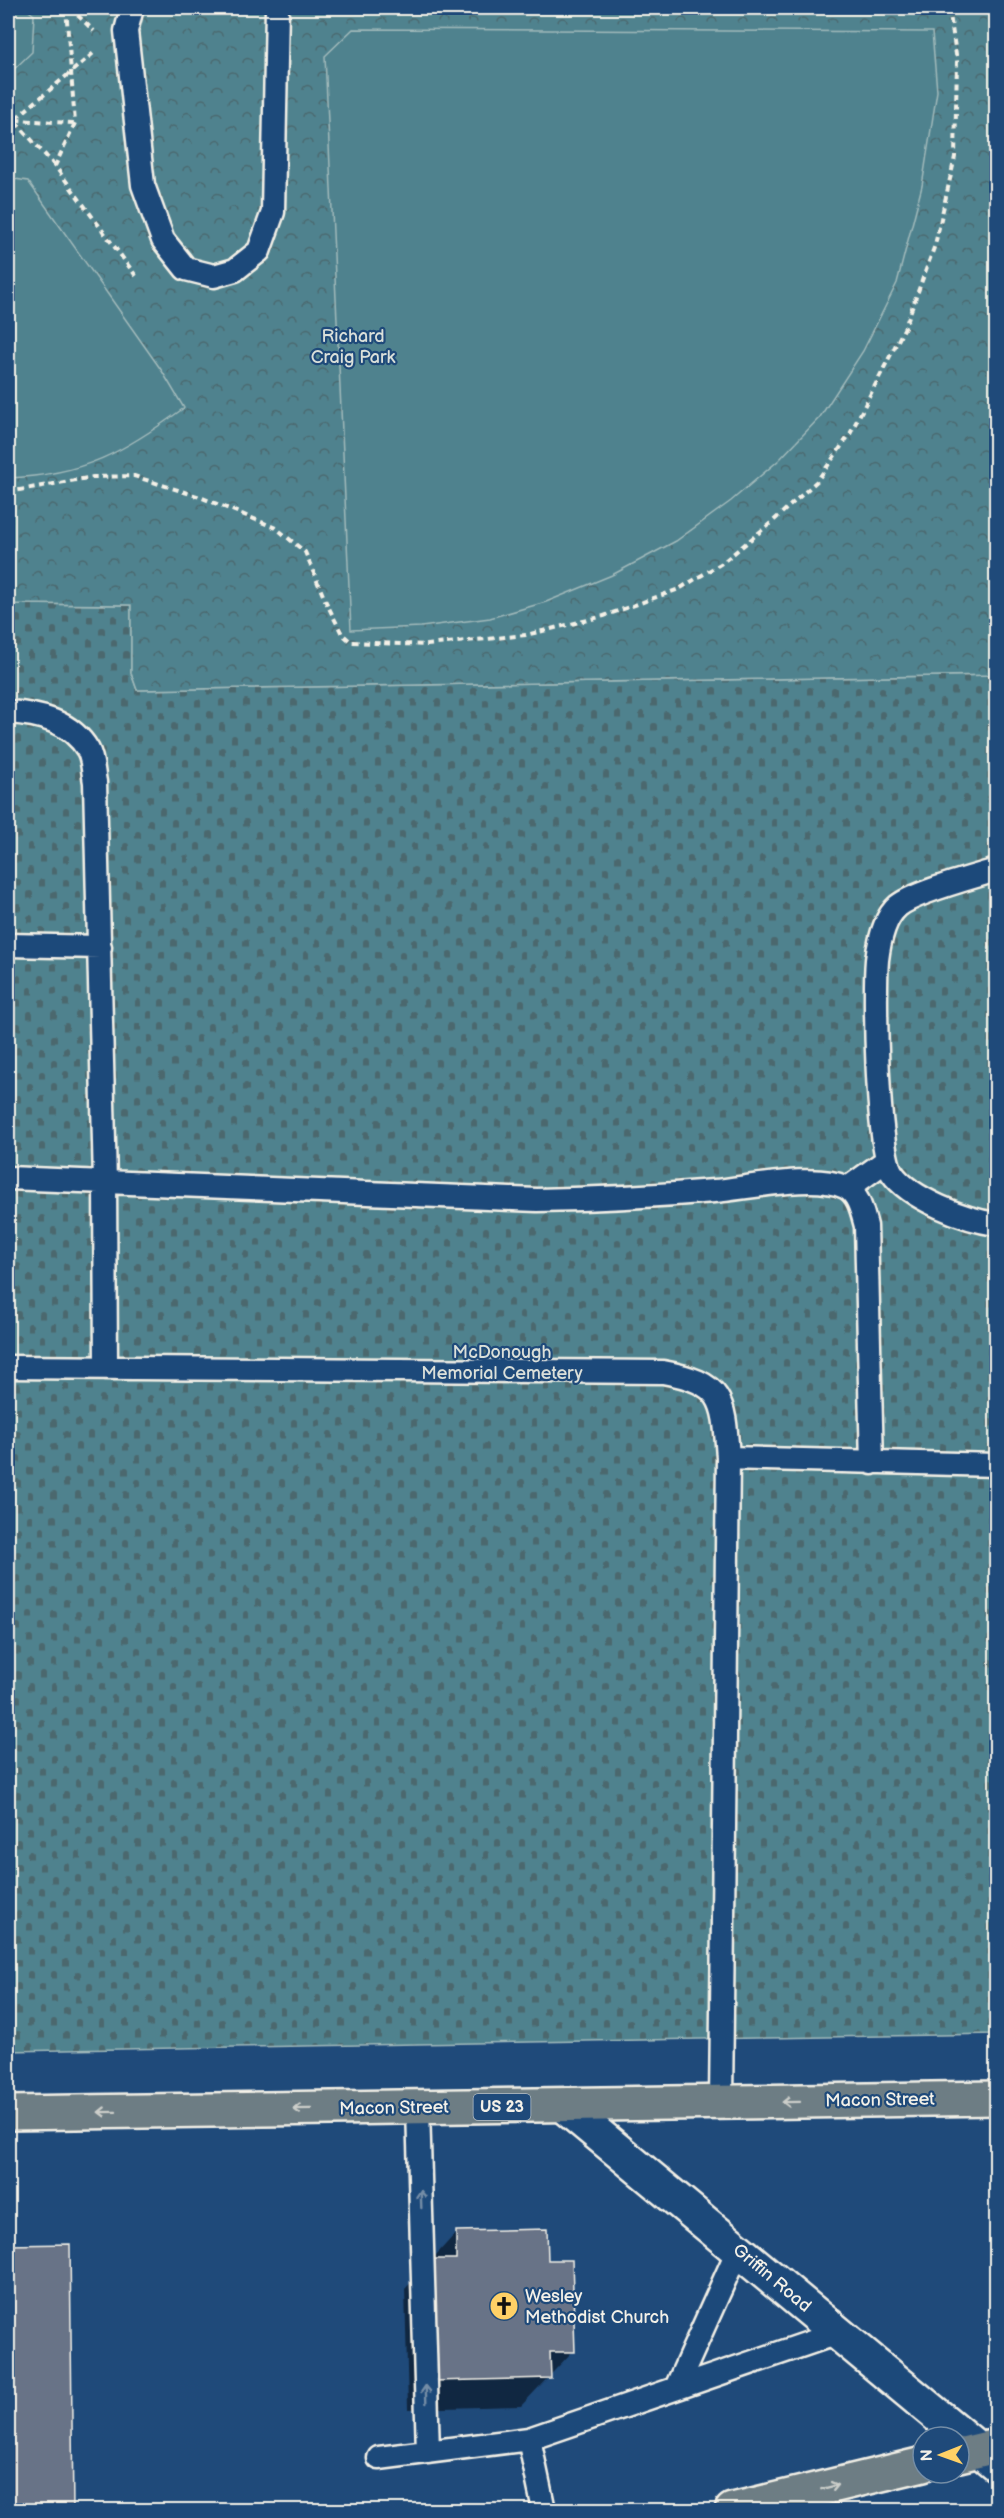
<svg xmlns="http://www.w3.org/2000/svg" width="1004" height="2518" viewBox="0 0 1004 2518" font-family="'Balsamiq Sans',sans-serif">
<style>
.cemetery{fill:url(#cemetery-stones);stroke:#a2babb;stroke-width:1.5}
.park{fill:url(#park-crowns);stroke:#a2babb;stroke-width:1.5}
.pitch{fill:#4f828e;stroke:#a2babb;stroke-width:1.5}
.shadow{fill:#0007}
.building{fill:#687387;stroke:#f4f1e8;stroke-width:1.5}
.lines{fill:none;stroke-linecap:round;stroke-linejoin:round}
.service-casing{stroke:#f4f1e8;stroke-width:27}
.minor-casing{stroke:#f4f1e8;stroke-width:38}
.primary-casing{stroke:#f4f1e8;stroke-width:38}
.path{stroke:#f4f1e8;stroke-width:4;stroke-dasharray:6 4.5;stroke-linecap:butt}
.service{stroke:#1f4a7a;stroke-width:22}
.minor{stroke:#1f4a7a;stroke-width:33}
.primary{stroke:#6d7d84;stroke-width:33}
.oneway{stroke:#ccceca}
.oneway2{stroke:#748da6}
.labels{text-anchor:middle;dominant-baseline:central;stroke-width:4.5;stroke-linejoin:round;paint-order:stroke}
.shield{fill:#1f4a7a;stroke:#b4bfc7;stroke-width:1.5}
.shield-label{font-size:16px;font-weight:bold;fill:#f4f1e8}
.park-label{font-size:18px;fill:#dbe0da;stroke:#1f4a7a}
.street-label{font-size:18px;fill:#f4f1e8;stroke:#1f4a7a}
.poi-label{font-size:18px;fill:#f4f1e8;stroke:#1f4a7a;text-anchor:start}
</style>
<defs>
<pattern id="cemetery-stones" width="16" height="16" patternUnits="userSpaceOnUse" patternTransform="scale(1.5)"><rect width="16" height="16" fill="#4f828e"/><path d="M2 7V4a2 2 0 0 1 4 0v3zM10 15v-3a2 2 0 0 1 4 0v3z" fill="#4c686e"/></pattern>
<pattern id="park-crowns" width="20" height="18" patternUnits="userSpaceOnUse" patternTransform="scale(1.5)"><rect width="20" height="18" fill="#4f828e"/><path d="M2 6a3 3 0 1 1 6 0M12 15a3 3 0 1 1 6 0" fill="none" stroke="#4c686e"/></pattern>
</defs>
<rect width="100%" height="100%" fill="#1f4a7a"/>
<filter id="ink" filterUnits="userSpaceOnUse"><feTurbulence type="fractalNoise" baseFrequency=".0167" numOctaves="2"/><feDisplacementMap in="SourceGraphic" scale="12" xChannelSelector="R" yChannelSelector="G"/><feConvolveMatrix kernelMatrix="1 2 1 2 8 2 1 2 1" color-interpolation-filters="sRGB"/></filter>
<g filter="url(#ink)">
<path class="cemetery" d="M 8,604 L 131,605 L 131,673 L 137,690 L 996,675 L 996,2034 L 8,2051 Z"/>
<path class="park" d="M 8,8 L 996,8 L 996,675 L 137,690 L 131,673 L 131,605 L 8,604 Z"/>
<path class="pitch" d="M 8,8 L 25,8 L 34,15 L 32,52 L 8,75 Z
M 353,29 L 932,32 L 937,91 L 922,186 L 897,283 L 863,351 L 820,417 L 779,460 L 731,501 L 676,541 L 612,575 L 546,602 L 490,618 L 421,627 L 351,630 L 325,56 Z
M 8,178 L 28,181 L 162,371 L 184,408 C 124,452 84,475 8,478 Z"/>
<path class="shadow" d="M 456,2233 L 546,2262 L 573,2351 L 521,2406 L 408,2409 L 405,2289 Z
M 8,2246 L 68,2246 L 71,2510 L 8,2510 Z"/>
<path class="building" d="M 547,2229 L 548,2260 L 572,2260 L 575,2352 L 550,2352 L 551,2378 L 435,2381 L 432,2259 L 456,2259 L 456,2231 Z
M 70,2244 L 73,2510 L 8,2510 L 8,2245 Z"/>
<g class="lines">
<g class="service-casing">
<path id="service" d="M 132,8 L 126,31 L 143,185 L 163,240 L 186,269 L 214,276 L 235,270 L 259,251 L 273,212 L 277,8
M 8,712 C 39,714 71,721 88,750 C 93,759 93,773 95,782 L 105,1182 L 106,1368
M 996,870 C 974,877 915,892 898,906 C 884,918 879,943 877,960 C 874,993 877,1150 892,1173 C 910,1199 966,1220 996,1224
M 8,945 L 100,947
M 8,1178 L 537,1200 C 596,1199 655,1196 714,1191 C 749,1188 815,1173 845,1187 C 859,1194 862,1212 866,1226 L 872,1463
M 848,1188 L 887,1160
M 8,1367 L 663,1372 C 725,1383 724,1401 728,1458 L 721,2103
M 728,1458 L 996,1465
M 418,2108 L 428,2452
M 676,2388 L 738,2250
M 529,2439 L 838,2333
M 379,2458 L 529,2439 L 544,2510"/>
</g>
<g class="minor-casing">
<path id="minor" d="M 564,2106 L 996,2464"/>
</g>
<g class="primary-casing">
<path id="primary" d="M 8,2113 L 996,2098
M 959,2455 L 996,2446
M 732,2510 L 923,2464"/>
</g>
<path class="path" d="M 66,8 L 75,123 L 55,166 L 136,276
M 70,8 L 94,31
M 8,125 L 96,51
M 55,166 L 14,120 L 75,123
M 8,492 L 93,477 L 134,476 L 200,497 L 276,528 L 305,552 L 325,600 L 342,634 L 351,642 L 427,645 L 526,635 L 604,616 L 679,589 L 722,563 L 772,522 L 817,481 L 850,434 L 905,327 L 935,245 L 955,157 L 957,61 L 949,8"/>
<use href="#service" class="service"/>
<use href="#minor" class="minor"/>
<use href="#primary" class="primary"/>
</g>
<defs><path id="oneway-shaft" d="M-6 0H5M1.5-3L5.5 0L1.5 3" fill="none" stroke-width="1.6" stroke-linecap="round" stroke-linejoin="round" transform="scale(1.5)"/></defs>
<g class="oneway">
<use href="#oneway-shaft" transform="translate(791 2102) rotate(179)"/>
<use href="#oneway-shaft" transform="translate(302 2109) rotate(179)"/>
<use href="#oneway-shaft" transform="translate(107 2112) rotate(179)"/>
<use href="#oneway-shaft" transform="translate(830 2487) rotate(-14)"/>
</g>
<g class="oneway2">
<use href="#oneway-shaft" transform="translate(421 2199) rotate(-92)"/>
<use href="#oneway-shaft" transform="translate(426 2394) rotate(-92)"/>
</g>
</g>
<defs>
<g id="church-disc" transform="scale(1.5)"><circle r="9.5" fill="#ffd166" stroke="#1f4a7a"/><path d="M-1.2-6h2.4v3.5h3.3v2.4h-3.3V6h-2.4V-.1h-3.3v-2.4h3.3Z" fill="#111"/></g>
</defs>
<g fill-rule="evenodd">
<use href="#church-disc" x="504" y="2306"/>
</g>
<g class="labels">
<rect class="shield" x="473.5" y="2094" width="57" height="26" rx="4.5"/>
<g class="shield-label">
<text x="502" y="2107">US 23</text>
</g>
<g class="park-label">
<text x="353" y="336">Richard<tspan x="353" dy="21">Craig Park</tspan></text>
<text x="502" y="1352">McDonough<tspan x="502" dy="21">Memorial Cemetery</tspan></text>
</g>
<g class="street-label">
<text transform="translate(880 2100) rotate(-1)">Macon Street</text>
<text transform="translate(394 2108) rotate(-1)">Macon Street</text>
<text transform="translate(772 2278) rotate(40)">Griffin Road</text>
</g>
<g class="poi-label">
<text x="525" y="2296">Wesley<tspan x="525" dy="21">Methodist Church</tspan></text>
</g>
</g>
<rect width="1004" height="2518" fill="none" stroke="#1f4a7a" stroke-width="30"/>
<rect x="15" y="15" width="974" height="2488" fill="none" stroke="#f4f1e8" stroke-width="2" filter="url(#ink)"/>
<g transform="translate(941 2455) rotate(269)"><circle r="28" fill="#1f4a7a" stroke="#748da6" stroke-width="1.5"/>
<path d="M0-4.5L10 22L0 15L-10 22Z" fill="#ffd166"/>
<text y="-9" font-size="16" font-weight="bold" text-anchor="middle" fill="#f4f1e8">N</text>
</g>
</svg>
